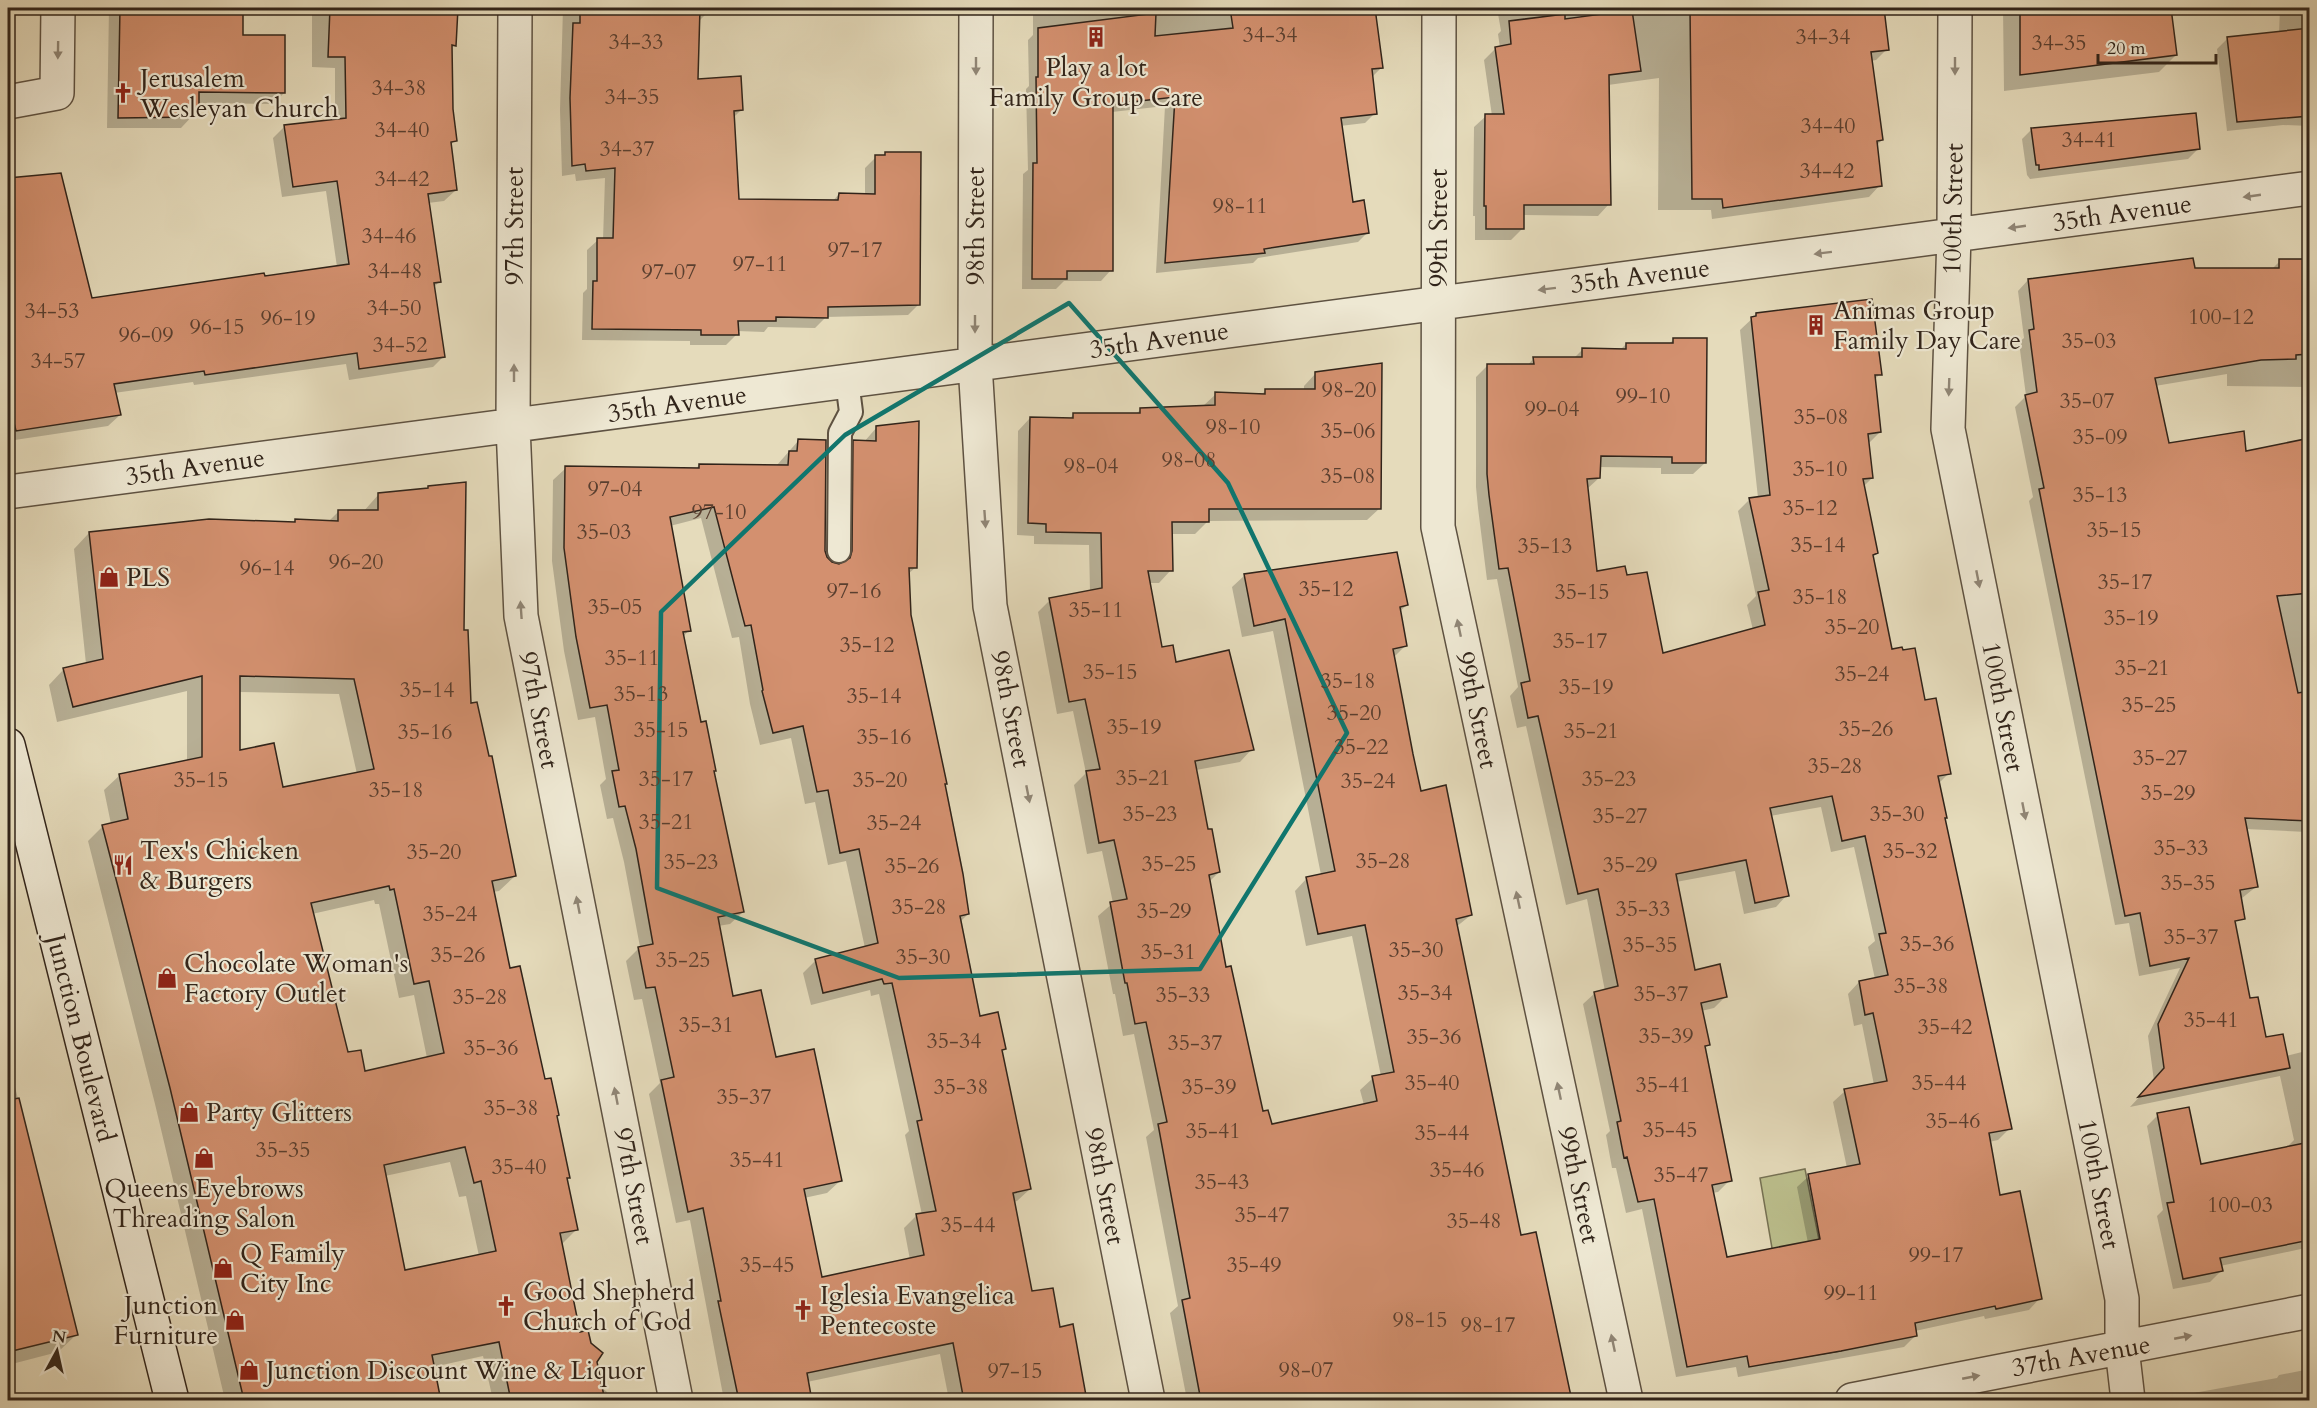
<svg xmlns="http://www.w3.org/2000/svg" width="2317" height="1408" viewBox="0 0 2317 1408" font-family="Cardo,serif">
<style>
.green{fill:#bbbe8c;stroke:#767153;stroke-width:1.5}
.shadow{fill:#0003;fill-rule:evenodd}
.building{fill:#d3906f;stroke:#31241a;stroke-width:1.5;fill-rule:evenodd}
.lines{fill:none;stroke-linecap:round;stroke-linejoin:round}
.lane-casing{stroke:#5e5242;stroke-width:26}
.street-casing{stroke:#5e5242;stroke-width:36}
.secondary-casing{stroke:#31241a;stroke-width:36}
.lane{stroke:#eee8d3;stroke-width:22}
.street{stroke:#eee8d3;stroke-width:33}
.secondary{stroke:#eee8d3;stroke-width:33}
.oneway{fill:#908676}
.marked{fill:none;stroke:#0f766e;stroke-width:4.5;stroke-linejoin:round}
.labels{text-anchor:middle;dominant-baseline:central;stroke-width:4.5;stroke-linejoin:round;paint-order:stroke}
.number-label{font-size:22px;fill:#5a3f2f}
.poi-label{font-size:26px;fill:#31241a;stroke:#eee8d3;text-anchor:start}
.street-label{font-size:26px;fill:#31241a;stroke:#eee8d3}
</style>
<rect width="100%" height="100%" fill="#e5dbbb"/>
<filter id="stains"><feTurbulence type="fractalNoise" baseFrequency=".00333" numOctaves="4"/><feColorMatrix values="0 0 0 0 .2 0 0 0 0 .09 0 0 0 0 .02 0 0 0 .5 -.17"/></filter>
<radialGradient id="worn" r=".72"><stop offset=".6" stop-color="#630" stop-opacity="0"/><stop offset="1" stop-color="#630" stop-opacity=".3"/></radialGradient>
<path class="green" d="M 1805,1169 L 1841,1351 L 1791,1359 L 1760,1178 Z"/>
<path class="shadow" d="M 109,8 L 230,8 L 242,36 L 284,93 L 273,104 L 197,103 L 197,111 L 181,128 L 107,128 Z
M 312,8 L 457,8 L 455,45 L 450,49 L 452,109 L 455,140 L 450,146 L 456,190 L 444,201 L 428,203 L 439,282 L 434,287 L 444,356 L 433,367 L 349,380 L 346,364 L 194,385 L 193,382 L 114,393 L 120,415 L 108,426 L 8,441 L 8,180 L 60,175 L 91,300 L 337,267 L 326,191 L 282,197 L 273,138 L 284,127 L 335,121 L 335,68 L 312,67 Z
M 563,8 L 706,8 L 706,14 L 698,22 L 696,81 L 742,109 L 733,118 L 738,200 L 832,202 L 839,194 L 865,195 L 865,168 L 876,157 L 882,157 L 886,153 L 919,304 L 908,315 L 826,317 L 815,328 L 768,327 L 764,332 L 737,331 L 737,334 L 726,345 L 690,345 L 690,341 L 582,340 L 583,293 L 587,289 L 587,250 L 598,240 L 603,240 L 605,178 L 576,181 L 575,174 L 562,176 L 560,110 Z
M 1033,8 L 1374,8 L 1382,67 L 1371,78 L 1375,113 L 1365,123 L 1340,126 L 1352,204 L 1368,232 L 1358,242 L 1258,258 L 1253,263 L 1156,273 L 1165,106 L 1112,112 L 1111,270 L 1101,281 L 1064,281 L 1056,289 L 1022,289 L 1023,174 L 1028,170 L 1026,89 L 1029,86 L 1028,40 L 1033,35 Z
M 1497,8 L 1883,8 L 1887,49 L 1876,60 L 1871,61 L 1882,140 L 1876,146 L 1880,185 L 1869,197 L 1712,219 L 1711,210 L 1658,210 L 1659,78 L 1608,85 L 1609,204 L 1598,216 L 1523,215 L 1523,228 L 1511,240 L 1475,240 L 1475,216 L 1473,216 L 1474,127 L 1486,116 L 1492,116 L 1484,60 L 1496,48 L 1500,48 L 1498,34 L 1501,31 Z
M 2003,8 L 2170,8 L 2176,55 L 2159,72 L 2004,91 Z
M 2280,8 L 2310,8 L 2310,126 L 2283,125 L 2227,131 L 2217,49 L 2228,38 L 2279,33 Z
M 2032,129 L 2198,149 L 2188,159 L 2030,179 L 2027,175 L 2022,139 Z
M 2310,260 L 2310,387 L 2227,386 L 2227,374 L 2155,386 L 2168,445 L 2245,453 L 2310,440 L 2310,829 L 2307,832 L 2246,829 L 2257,886 L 2231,907 L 2249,1000 L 2265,1039 L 2286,1056 L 2310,1050 L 2310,1243 L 2301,1249 L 2220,1266 L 2221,1271 L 2210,1282 L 2173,1289 L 2157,1216 L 2163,1210 L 2147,1126 L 2158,1115 L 2200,1166 L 2290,1148 L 2289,1145 L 2294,1140 L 2280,1076 L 2130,1107 L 2154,1081 L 2148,1036 L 2180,968 L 2139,976 L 2129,923 L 2115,925 L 2029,501 L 2033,497 L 2015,407 L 2026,396 L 2019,342 L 2024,338 L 2018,291 L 2028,280 L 2193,269 L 2272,269 L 2280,261 Z
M 1756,315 L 1880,374 L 1874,380 L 1880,432 L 1868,444 L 1872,478 L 1863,487 L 1876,553 L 1872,558 L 1891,651 L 1924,701 L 1949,773 L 1938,784 L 1943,819 L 2010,1128 L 1998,1140 L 1989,1142 L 1998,1197 L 2040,1298 L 2029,1310 L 1985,1319 L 1984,1316 L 1915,1331 L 1915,1336 L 1904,1347 L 1738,1377 L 1736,1367 L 1676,1377 L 1642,1209 L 1626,1213 L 1616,1168 L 1612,1168 L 1606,1135 L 1610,1131 L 1583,1004 L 1595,993 L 1605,991 L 1587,899 L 1566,905 L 1526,726 L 1517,728 L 1510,696 L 1518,687 L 1497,579 L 1487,580 L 1478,508 L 1476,487 L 1476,377 L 1488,365 L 1527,366 L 1534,358 L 1574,358 L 1583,349 L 1620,350 L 1626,344 L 1669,344 L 1674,339 L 1705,463 L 1693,474 L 1661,474 L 1661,468 L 1599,467 L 1599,478 L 1587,489 L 1596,572 L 1662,655 L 1753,630 L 1747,605 L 1756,596 L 1738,511 L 1750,499 L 1758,498 L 1740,330 ZM 1821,807 L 1831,852 L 1854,847 L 1875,941 L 1868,947 L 1875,979 L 1859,982 L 1848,994 L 1854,1026 L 1862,1024 L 1874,1085 L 1845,1091 L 1833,1102 L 1847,1168 L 1809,1176 L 1797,1187 L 1808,1243 L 1725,1259 L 1712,1193 L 1718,1192 L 1730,1180 L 1704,1049 L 1708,1045 L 1701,1011 L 1714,1008 L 1726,996 L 1694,971 L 1676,882 L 1735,871 L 1744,914 L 1776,907 L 1787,895 L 1770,816 Z
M 1316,373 L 1380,508 L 1367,520 L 1208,521 L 1195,534 L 1171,534 L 1171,570 L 1159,583 L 1149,583 L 1161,649 L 1252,749 L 1240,762 L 1196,770 L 1207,831 L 1219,872 L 1209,882 L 1225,968 L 1262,1113 L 1271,1126 L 1364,1105 L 1360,1090 L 1373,1078 L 1381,1076 L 1352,936 L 1306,946 L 1295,891 L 1307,878 L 1321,875 L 1273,631 L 1242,637 L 1232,587 L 1245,575 L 1407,605 L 1399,612 L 1405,646 L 1393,658 L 1419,792 L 1471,915 L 1456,927 L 1520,1237 L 1570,1400 L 1187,1400 L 1170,1313 L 1178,1306 L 1146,1137 L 1154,1130 L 1134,1034 L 1123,1036 L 1115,994 L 1113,994 L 1098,916 L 1113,903 L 1102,851 L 1087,854 L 1074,785 L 1086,773 L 1073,711 L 1057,714 L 1038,612 L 1050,600 L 1090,592 L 1089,545 L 1034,544 L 1034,536 L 1017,535 L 1018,431 L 1030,418 L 1069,419 L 1074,414 L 1135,415 L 1141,409 L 1203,406 L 1216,394 L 1261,395 L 1265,391 L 1304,390 L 1304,386 Z
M 877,427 L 916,567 L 907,575 L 909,616 L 968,914 L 960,922 L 979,1018 L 1004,1048 L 1001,1052 L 1030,1189 L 1017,1201 L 1013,1202 L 1031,1293 L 1058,1329 L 1086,1400 L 949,1400 L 940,1354 L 807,1382 L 811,1400 L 718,1400 L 723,1395 L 690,1220 L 676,1223 L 649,1094 L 660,1083 L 642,999 L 634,1000 L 626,961 L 640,947 L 624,862 L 613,818 L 607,819 L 600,785 L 606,779 L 595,717 L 578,720 L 564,651 L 552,561 L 553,480 L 566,468 L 695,470 L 699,465 L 777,465 L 799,440 L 826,558 L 831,564 L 840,566 L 841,454 L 854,442 L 864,442 ZM 701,518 L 732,638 L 739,637 L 750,704 L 760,745 L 791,738 L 805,804 L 815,802 L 828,865 L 846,861 L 865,948 L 816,960 L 803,973 L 811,1005 L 870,990 L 871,996 L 879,994 L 909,1131 L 905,1135 L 922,1215 L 916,1216 L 904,1228 L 910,1260 L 821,1279 L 804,1198 L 827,1193 L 840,1181 L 774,1059 L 731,998 L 718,926 L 730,924 L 743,912 L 683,637 L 689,630 L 670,526 Z
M 379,494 L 462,632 L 469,705 L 515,876 L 499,891 L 493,892 L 509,969 L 555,1117 L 569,1177 L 566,1180 L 577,1229 L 561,1245 L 579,1334 L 595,1362 L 600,1386 L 607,1392 L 609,1400 L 493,1400 L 483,1356 L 433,1367 L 440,1400 L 225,1400 L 155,1104 L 88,841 L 103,826 L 111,824 L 104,790 L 120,775 L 187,762 L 187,691 L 57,722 L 49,685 L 64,669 L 86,664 L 74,549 L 89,533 L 293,524 L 296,521 L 328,522 L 338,512 L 363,512 ZM 238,692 L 339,694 L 357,774 L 282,789 L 238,751 ZM 374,900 L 375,904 L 379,904 L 399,998 L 414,995 L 427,1058 L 364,1073 L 347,1054 L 312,914 ZM 450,1162 L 459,1197 L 466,1196 L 479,1256 L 404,1272 L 385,1176 Z
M 8,1059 L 77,1334 L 58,1352 L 8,1365 Z
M 2310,1369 L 2310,1400 L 2182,1400 L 2188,1394 L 2277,1378 L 2279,1375 Z"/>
<path class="building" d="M 120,8 L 243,8 L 243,35 L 285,35 L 285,93 L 199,92 L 199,112 L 193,112 L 193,117 L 118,118 Z
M 330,8 L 458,8 L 456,46 L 452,45 L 453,109 L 457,141 L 451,142 L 457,190 L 428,194 L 441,282 L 434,283 L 445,357 L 359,369 L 357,353 L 205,375 L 204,371 L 114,384 L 121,415 L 16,431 L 8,398 L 8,178 L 61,173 L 92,298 L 264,273 L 265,276 L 349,264 L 337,181 L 293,187 L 284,125 L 346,118 L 345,57 L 328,57 Z
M 580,8 L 700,8 L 698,79 L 741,76 L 743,110 L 734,111 L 739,199 L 838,200 L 839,193 L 875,194 L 875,155 L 885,155 L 885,152 L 921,152 L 920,305 L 828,307 L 828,318 L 776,317 L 776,321 L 738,321 L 739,335 L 701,335 L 701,330 L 592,329 L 593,281 L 597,281 L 597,238 L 613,238 L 615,168 L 586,171 L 585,164 L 572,166 L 570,98 L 573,23 L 580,23 Z
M 1230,8 L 1277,8 L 1278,14 L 1325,8 L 1375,8 L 1383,68 L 1372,69 L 1377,114 L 1341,118 L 1353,202 L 1364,200 L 1369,233 L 1264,249 L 1265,253 L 1165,263 L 1175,97 L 1113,104 L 1113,271 L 1067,271 L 1067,279 L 1032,279 L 1033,163 L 1037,163 L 1036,77 L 1038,77 L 1038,28 L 1156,13 L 1155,36 L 1233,28 Z
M 1690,8 L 1884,8 L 1889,50 L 1871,52 L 1883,140 L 1877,141 L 1882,186 L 1723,208 L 1722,199 L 1692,199 Z
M 2020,8 L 2171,8 L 2177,55 L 2020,75 Z
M 1632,10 L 1641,71 L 1609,75 L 1611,205 L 1524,205 L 1524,229 L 1486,229 L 1486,206 L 1484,206 L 1485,114 L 1504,114 L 1495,47 L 1511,44 L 1509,21 L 1565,14 L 1565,19 Z
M 2310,28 L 2310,116 L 2237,122 L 2227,37 Z
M 2196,113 L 2200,149 L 2039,170 L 2039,165 L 2036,165 L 2031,128 Z
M 2193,258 L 2195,268 L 2279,268 L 2279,259 L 2310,259 L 2310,354 L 2296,355 L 2296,359 L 2261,360 L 2155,378 L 2169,443 L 2244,431 L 2246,451 L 2310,438 L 2310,593 L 2277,596 L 2298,693 L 2310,691 L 2310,821 L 2245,818 L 2258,887 L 2240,890 L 2245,919 L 2235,921 L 2250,998 L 2258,997 L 2266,1037 L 2283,1034 L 2290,1068 L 2138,1097 L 2164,1068 L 2158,1024 L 2189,958 L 2150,966 L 2140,913 L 2125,916 L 2053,561 L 2039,489 L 2044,488 L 2025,395 L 2037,392 L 2029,330 L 2034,329 L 2028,279 Z
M 1872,299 L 1882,375 L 1875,375 L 1881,432 L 1868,434 L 1873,478 L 1863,479 L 1878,553 L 1873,555 L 1892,649 L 1902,647 L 1903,650 L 1915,648 L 1925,700 L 1936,698 L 1951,774 L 1938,776 L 1947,818 L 1945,818 L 2012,1129 L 1989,1133 L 2000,1195 L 2020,1191 L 2042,1299 L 1996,1309 L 1995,1306 L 1915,1323 L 1917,1336 L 1841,1351 L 1749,1367 L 1747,1356 L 1687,1367 L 1654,1199 L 1638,1202 L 1627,1157 L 1624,1158 L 1617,1122 L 1621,1121 L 1594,992 L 1618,986 L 1598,889 L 1578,894 L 1538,716 L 1528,718 L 1521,683 L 1530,681 L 1508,568 L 1499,569 L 1489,495 L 1487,474 L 1487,364 L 1534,364 L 1533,357 L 1582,357 L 1582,348 L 1626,349 L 1626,343 L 1673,343 L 1673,338 L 1707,338 L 1706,463 L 1672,463 L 1672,457 L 1601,456 L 1600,478 L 1587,479 L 1597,571 L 1625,566 L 1627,575 L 1647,572 L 1663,653 L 1765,625 L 1758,592 L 1769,590 L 1749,498 L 1770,495 L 1751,317 L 1756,316 L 1756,313 ZM 1832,796 L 1842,841 L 1865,836 L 1886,933 L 1879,934 L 1888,975 L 1859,981 L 1865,1015 L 1873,1013 L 1887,1081 L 1844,1089 L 1860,1164 L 1808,1174 L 1820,1239 L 1727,1257 L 1712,1185 L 1732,1181 L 1705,1046 L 1710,1045 L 1701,1003 L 1727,997 L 1720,964 L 1695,970 L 1676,874 L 1746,860 L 1755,903 L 1789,896 L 1770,808 Z
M 1382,363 L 1381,509 L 1209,509 L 1209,522 L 1172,522 L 1173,571 L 1148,571 L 1162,647 L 1173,645 L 1176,662 L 1229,650 L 1254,750 L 1195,761 L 1208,829 L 1212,829 L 1220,872 L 1209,875 L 1226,967 L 1231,966 L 1263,1111 L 1268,1110 L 1272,1124 L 1377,1101 L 1372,1076 L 1394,1072 L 1365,925 L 1318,934 L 1306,877 L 1335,871 L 1285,619 L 1254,626 L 1244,574 L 1397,552 L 1408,605 L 1400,607 L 1407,646 L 1393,649 L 1413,754 L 1421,791 L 1446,785 L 1472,915 L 1456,919 L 1521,1235 L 1536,1232 L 1572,1401 L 1201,1401 L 1182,1300 L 1190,1298 L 1158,1124 L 1167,1122 L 1146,1022 L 1135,1024 L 1127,983 L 1125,983 L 1110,902 L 1127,899 L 1114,840 L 1099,843 L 1086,771 L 1100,769 L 1085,699 L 1069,702 L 1049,598 L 1102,588 L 1101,533 L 1046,532 L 1046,524 L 1028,523 L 1030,417 L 1073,418 L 1073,413 L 1140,413 L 1140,408 L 1215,405 L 1215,392 L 1265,394 L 1265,389 L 1315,389 L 1315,372 Z
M 919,421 L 917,568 L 909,568 L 911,615 L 947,784 L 945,784 L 963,874 L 969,914 L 960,916 L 980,1016 L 998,1012 L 1006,1049 L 1002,1050 L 1031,1189 L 1013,1193 L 1032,1291 L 1053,1288 L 1060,1327 L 1073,1324 L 1087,1401 L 964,1401 L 953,1343 L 807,1373 L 812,1401 L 739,1401 L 718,1301 L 721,1301 L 703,1208 L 688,1212 L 661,1080 L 674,1077 L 655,987 L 646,988 L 638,947 L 653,944 L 636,849 L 625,806 L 619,807 L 612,771 L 619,770 L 607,705 L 590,708 L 576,637 L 564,548 L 565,466 L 699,468 L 699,464 L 788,465 L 789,451 L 797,451 L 798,439 L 826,440 L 825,551 L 827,557 L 832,562 L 839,564 L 850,558 L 852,551 L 853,440 L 876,441 L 876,426 ZM 714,507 L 745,626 L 751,625 L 763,690 L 762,691 L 773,733 L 803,726 L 817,792 L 828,790 L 840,853 L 859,849 L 878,943 L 815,959 L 823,993 L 882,979 L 884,984 L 892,983 L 922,1120 L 917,1121 L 936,1211 L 916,1214 L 924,1255 L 822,1277 L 804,1189 L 842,1181 L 814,1049 L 776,1057 L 761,990 L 733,996 L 718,917 L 744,912 L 714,771 L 716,771 L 706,721 L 701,722 L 683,632 L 691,631 L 670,517 Z
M 466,482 L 464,630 L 468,630 L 471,703 L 477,702 L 489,756 L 492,756 L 516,876 L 492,881 L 510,968 L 520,966 L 545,1079 L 551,1078 L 559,1115 L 557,1116 L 570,1178 L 567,1178 L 578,1230 L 560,1233 L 580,1332 L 588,1330 L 591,1343 L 603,1353 L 597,1362 L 605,1401 L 511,1401 L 499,1342 L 432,1355 L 441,1401 L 245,1401 L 243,1396 L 170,1088 L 102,825 L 128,819 L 119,774 L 202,757 L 202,676 L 73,707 L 63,668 L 103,659 L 89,532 L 209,519 L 295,522 L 295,519 L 338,521 L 338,510 L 378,510 L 378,493 L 428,488 L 428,486 ZM 240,676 L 354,679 L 374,769 L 283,787 L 274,743 L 240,750 ZM 389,886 L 390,890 L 394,889 L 414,984 L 429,981 L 444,1053 L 365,1071 L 361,1050 L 348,1052 L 311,903 ZM 465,1147 L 474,1183 L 481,1181 L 496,1251 L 405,1270 L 384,1165 Z
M 19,1098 L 78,1335 L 8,1352 L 8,1100 Z
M 2189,1107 L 2201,1164 L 2310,1142 L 2310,1240 L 2220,1258 L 2223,1271 L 2183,1279 L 2167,1203 L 2174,1202 L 2157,1113 Z"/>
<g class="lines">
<g class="lane-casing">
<path id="lane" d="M 839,551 L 840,433 L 851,412 L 847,381"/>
</g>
<g class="street-casing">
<path id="street" d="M 515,8 L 513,426 L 521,616 L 676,1400
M 976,8 L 975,364 L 990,606 L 1148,1400
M 1439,8 L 1438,527 L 1626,1400
M 1955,8 L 1954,235 L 1948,429 L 2122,1299 L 2122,1348 L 2128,1400
M 8,102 L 57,93 L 58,8
M 8,492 L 2310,188
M 1852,1400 L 2310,1311"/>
</g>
<g class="secondary-casing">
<path id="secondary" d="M 8,745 L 172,1400"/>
</g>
<use href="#lane" class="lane"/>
<use href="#street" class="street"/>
<use href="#secondary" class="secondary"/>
</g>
<defs><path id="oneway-solid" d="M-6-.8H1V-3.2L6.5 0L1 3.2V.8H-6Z" transform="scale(1.5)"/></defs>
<g class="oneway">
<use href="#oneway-solid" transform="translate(58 50) rotate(91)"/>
<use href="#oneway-solid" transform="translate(976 66) rotate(90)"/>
<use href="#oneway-solid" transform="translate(1955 66) rotate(90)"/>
<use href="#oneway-solid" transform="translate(2252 196) rotate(172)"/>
<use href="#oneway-solid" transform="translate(2017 227) rotate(172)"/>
<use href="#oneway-solid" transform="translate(1823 253) rotate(173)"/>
<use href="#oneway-solid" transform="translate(1547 289) rotate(173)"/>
<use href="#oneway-solid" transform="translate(975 324) rotate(90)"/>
<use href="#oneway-solid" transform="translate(514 373) rotate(-90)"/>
<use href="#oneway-solid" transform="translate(1949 387) rotate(92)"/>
<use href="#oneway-solid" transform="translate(985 519) rotate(86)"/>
<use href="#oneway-solid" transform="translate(1978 579) rotate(79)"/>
<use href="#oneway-solid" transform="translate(521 610) rotate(-94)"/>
<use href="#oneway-solid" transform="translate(1459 628) rotate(-102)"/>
<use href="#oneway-solid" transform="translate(1028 794) rotate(79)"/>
<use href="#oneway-solid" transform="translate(2024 811) rotate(79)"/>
<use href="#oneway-solid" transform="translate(1518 900) rotate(-102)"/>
<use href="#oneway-solid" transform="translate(578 905) rotate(-101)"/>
<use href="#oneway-solid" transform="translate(1559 1091) rotate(-102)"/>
<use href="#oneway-solid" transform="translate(616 1096) rotate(-101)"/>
<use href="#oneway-solid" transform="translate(2183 1337) rotate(-11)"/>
<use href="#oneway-solid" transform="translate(1613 1343) rotate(-102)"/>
<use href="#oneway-solid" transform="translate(1971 1377) rotate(-11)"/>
</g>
<path class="marked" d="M 1069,303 L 1228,483 L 1347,733 L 1200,969 L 899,978 L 657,888 L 661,612 L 845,435 Z"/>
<defs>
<g id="building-bare" transform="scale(1.62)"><path d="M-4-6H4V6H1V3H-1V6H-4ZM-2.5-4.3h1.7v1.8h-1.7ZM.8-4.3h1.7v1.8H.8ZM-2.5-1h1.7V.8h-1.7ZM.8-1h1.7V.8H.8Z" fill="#8f2418" stroke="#eee8d3" stroke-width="2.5" paint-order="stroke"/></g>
<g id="church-bare" transform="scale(1.62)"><path d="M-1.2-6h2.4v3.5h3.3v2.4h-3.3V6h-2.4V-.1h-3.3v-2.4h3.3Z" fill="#8f2418" stroke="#eee8d3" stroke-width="2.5" paint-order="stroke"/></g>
<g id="shop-bare" transform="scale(1.62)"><path d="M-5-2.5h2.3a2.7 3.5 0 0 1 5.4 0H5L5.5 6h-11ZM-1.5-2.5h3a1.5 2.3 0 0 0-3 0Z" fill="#8f2418" stroke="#eee8d3" stroke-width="2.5" paint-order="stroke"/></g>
<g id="restaurant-bare" transform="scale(1.62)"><path d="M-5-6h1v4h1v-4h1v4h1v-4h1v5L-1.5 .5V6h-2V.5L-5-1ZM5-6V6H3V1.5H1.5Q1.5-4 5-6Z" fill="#8f2418" stroke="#eee8d3" stroke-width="2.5" paint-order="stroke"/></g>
</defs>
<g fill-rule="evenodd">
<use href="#building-bare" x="1096" y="37"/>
<use href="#church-bare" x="123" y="93"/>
<use href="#building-bare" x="1816" y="325"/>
<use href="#shop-bare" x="109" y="577"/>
<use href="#restaurant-bare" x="123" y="865"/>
<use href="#shop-bare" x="167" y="978"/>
<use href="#shop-bare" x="189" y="1112"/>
<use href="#shop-bare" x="204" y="1158"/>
<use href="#shop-bare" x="223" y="1268"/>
<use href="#church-bare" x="506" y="1306"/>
<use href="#church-bare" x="803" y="1310"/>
<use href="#shop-bare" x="235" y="1320"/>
<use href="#shop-bare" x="249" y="1370"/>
</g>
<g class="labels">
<g class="number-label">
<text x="1270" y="35">34-34</text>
<text x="1823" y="37">34-34</text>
<text x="636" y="42">34-33</text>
<text x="2059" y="43">34-35</text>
<text x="399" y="88">34-38</text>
<text x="632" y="97">34-35</text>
<text x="1828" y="126">34-40</text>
<text x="402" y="130">34-40</text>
<text x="2089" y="140">34-41</text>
<text x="627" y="149">34-37</text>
<text x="1827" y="171">34-42</text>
<text x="402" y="179">34-42</text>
<text x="1240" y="206">98-11</text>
<text x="389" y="236">34-46</text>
<text x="855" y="250">97-17</text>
<text x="760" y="264">97-11</text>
<text x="395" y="271">34-48</text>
<text x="669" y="272">97-07</text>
<text x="394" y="308">34-50</text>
<text x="52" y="311">34-53</text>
<text x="2221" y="317">100-12</text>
<text x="288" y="318">96-19</text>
<text x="217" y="327">96-15</text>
<text x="146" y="335">96-09</text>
<text x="2089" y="341">35-03</text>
<text x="400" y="345">34-52</text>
<text x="58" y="361">34-57</text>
<text x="1349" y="390">98-20</text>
<text x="1643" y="396">99-10</text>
<text x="2087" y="401">35-07</text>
<text x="1552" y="409">99-04</text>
<text x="1821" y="417">35-08</text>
<text x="1233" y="427">98-10</text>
<text x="1348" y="431">35-06</text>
<text x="2100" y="437">35-09</text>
<text x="1189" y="460">98-08</text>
<text x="1091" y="466">98-04</text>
<text x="1820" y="469">35-10</text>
<text x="1348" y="476">35-08</text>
<text x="615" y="489">97-04</text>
<text x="2100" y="495">35-13</text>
<text x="1810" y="508">35-12</text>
<text x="719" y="512">97-10</text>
<text x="2114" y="530">35-15</text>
<text x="604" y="532">35-03</text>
<text x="1818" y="545">35-14</text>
<text x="1545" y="546">35-13</text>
<text x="356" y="562">96-20</text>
<text x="267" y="568">96-14</text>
<text x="2125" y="582">35-17</text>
<text x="1326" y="589">35-12</text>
<text x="854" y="591">97-16</text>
<text x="1582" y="592">35-15</text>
<text x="1820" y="597">35-18</text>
<text x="615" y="607">35-05</text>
<text x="1096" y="610">35-11</text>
<text x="2131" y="618">35-19</text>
<text x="1852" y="627">35-20</text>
<text x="1580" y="641">35-17</text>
<text x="867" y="645">35-12</text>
<text x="632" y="658">35-11</text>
<text x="2142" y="668">35-21</text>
<text x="1110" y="672">35-15</text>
<text x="1862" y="674">35-24</text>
<text x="1348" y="681">35-18</text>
<text x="1586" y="687">35-19</text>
<text x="427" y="690">35-14</text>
<text x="641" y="694">35-13</text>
<text x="874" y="696">35-14</text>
<text x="2149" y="705">35-25</text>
<text x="1354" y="713">35-20</text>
<text x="1134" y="727">35-19</text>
<text x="1866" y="729">35-26</text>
<text x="661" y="730">35-15</text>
<text x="1591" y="731">35-21</text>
<text x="425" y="732">35-16</text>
<text x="884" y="737">35-16</text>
<text x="1361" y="747">35-22</text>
<text x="2160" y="758">35-27</text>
<text x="1835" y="766">35-28</text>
<text x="1143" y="778">35-21</text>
<text x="666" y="779">35-17</text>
<text x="1609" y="779">35-23</text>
<text x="201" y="780">35-15</text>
<text x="880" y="780">35-20</text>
<text x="1368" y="781">35-24</text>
<text x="396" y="790">35-18</text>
<text x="2168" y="793">35-29</text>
<text x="1150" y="814">35-23</text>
<text x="1897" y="814">35-30</text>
<text x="1620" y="816">35-27</text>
<text x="666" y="822">35-21</text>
<text x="894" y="823">35-24</text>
<text x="2181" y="848">35-33</text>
<text x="1910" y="851">35-32</text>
<text x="434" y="852">35-20</text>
<text x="1383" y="861">35-28</text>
<text x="691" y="862">35-23</text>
<text x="1169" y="864">35-25</text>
<text x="1630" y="865">35-29</text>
<text x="912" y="866">35-26</text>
<text x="2188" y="883">35-35</text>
<text x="919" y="907">35-28</text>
<text x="1643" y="909">35-33</text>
<text x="1164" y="911">35-29</text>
<text x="450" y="914">35-24</text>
<text x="2191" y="937">35-37</text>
<text x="1927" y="944">35-36</text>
<text x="1650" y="945">35-35</text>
<text x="1416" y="950">35-30</text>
<text x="1168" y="952">35-31</text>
<text x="458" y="955">35-26</text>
<text x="923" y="957">35-30</text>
<text x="683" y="960">35-25</text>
<text x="1921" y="986">35-38</text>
<text x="1425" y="993">35-34</text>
<text x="1661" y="994">35-37</text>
<text x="1183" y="995">35-33</text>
<text x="480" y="997">35-28</text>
<text x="2211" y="1020">35-41</text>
<text x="706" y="1025">35-31</text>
<text x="1945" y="1027">35-42</text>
<text x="1666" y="1036">35-39</text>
<text x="1434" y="1037">35-36</text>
<text x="954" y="1041">35-34</text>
<text x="1195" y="1043">35-37</text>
<text x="491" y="1048">35-36</text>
<text x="1432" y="1083">35-40</text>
<text x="1939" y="1083">35-44</text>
<text x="1663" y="1085">35-41</text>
<text x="961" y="1087">35-38</text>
<text x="1209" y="1087">35-39</text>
<text x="744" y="1097">35-37</text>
<text x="511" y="1108">35-38</text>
<text x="1953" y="1121">35-46</text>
<text x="1670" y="1130">35-45</text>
<text x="1213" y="1131">35-41</text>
<text x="1442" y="1133">35-44</text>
<text x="283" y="1150">35-35</text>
<text x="757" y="1160">35-41</text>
<text x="519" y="1167">35-40</text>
<text x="1457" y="1170">35-46</text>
<text x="1681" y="1175">35-47</text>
<text x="1222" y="1182">35-43</text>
<text x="2240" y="1205">100-03</text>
<text x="1262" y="1215">35-47</text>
<text x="1474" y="1221">35-48</text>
<text x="968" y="1225">35-44</text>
<text x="1936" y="1255">99-17</text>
<text x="767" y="1265">35-45</text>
<text x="1254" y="1265">35-49</text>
<text x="1851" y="1293">99-11</text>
<text x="1420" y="1320">98-15</text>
<text x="1488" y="1325">98-17</text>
<text x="1306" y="1370">98-07</text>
<text x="1015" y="1371">97-15</text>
</g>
<g class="poi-label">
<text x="1096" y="67" text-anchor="middle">Play a lot<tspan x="1096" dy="30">Family Group Care</tspan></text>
<text x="140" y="78">Jerusalem<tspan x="140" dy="30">Wesleyan Church</tspan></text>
<text x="1833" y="310">Animas Group<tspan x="1833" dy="30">Family Day Care</tspan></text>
<text x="126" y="577">PLS</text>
<text x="140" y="850">Tex's Chicken<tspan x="140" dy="30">&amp; Burgers</tspan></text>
<text x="184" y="963">Chocolate Woman's<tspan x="184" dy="30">Factory Outlet</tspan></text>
<text x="206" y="1112">Party Glitters</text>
<text x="204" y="1188" text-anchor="middle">Queens Eyebrows<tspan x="204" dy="30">Threading Salon</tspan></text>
<text x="240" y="1253">Q Family<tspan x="240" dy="30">City Inc</tspan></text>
<text x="523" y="1291">Good Shepherd<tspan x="523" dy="30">Church of God</tspan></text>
<text x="820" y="1295">Iglesia Evangelica<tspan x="820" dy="30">Pentecoste</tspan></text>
<text x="218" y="1305" text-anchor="end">Junction<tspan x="218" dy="30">Furniture</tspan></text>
<text x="266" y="1370">Junction Discount Wine &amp; Liquor</text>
</g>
<g class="street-label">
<text transform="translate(1953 209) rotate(-89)">100th Street</text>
<text transform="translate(2122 213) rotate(-8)">35th Avenue</text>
<text transform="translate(514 226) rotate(-90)">97th Street</text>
<text transform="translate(975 226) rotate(-90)">98th Street</text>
<text transform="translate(1438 228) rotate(-90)">99th Street</text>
<text transform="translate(1640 276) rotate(-7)">35th Avenue</text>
<text transform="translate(1159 340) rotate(-8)">35th Avenue</text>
<text transform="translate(677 404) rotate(-8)">35th Avenue</text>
<text transform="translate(195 467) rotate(-8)">35th Avenue</text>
<text transform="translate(2003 707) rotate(79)">100th Street</text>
<text transform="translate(1011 709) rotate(79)">98th Street</text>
<text transform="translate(539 710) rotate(79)">97th Street</text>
<text transform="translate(1477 710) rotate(78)">99th Street</text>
<text transform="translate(81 1038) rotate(76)">Junction Boulevard</text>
<text transform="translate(2099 1184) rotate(79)">100th Street</text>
<text transform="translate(1579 1185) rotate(78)">99th Street</text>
<text transform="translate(634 1186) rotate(79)">97th Street</text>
<text transform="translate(1105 1186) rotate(79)">98th Street</text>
<text transform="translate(2081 1356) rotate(-10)">37th Avenue</text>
</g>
</g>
<rect width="2317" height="1408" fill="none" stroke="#e5dbbb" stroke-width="30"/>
<rect x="9" y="9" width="2299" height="1390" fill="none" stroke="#31241a" stroke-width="3"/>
<rect x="15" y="15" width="2287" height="1378" fill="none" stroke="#31241a" stroke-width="1.5"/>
<g transform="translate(57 1351) rotate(8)" stroke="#eee8d3" stroke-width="4.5" paint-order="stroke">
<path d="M0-4.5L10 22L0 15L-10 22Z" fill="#31241a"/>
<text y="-9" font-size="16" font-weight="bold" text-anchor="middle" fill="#31241a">N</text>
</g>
<path d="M2098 54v9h118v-9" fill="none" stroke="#31241a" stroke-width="3"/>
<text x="2107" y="54" font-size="18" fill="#31241a" stroke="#eee8d3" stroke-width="4.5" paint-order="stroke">20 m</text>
<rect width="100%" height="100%" filter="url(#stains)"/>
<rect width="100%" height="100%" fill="url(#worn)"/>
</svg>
